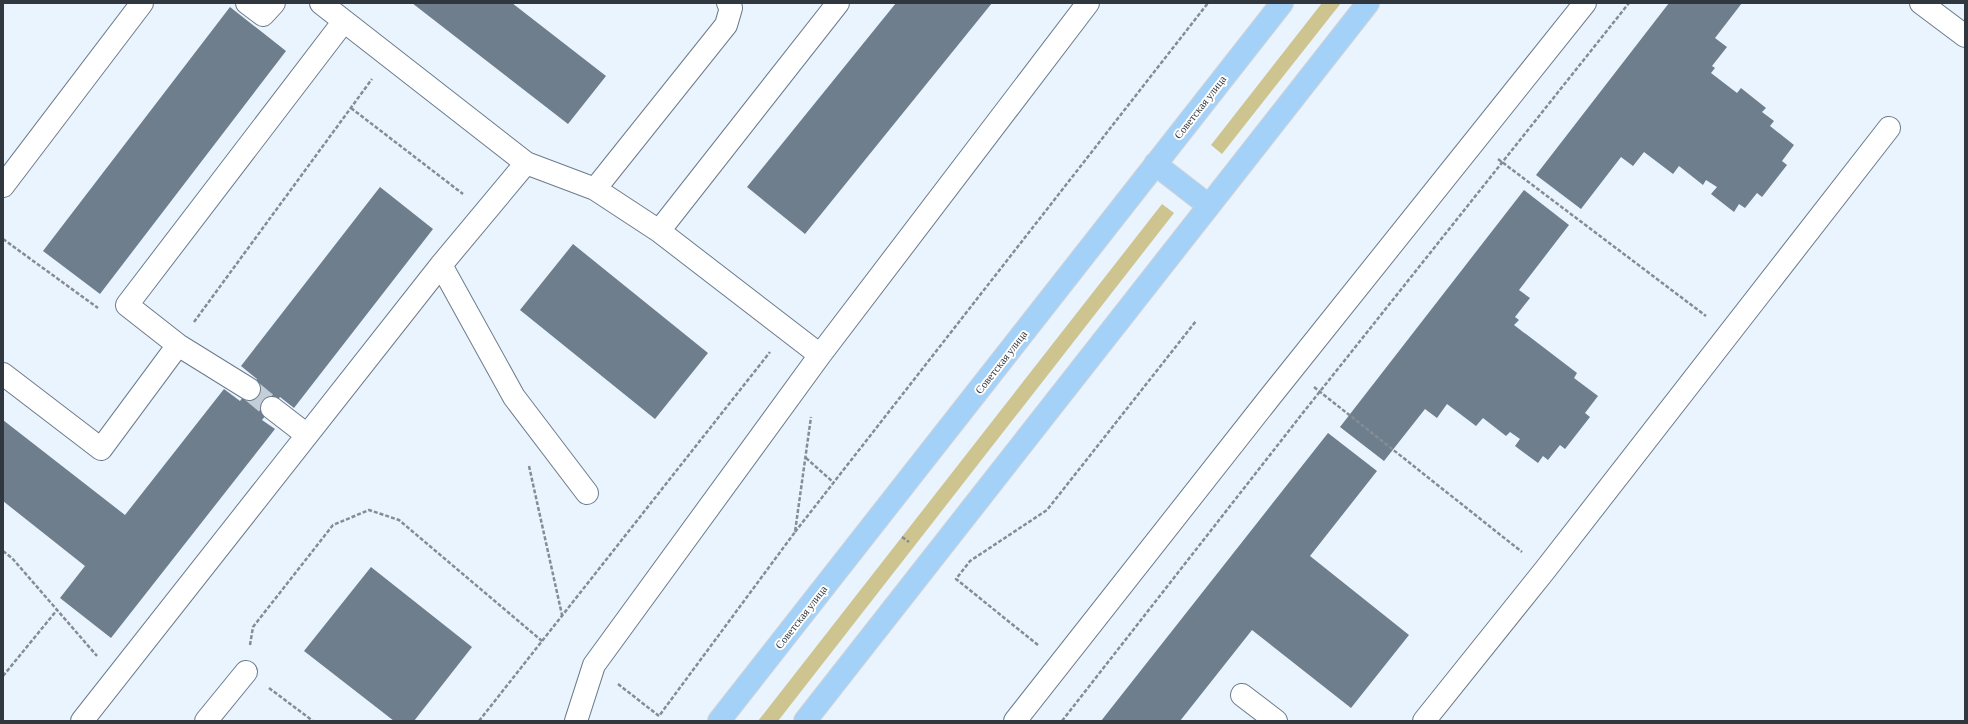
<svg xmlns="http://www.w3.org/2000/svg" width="1968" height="724" viewBox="0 0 1968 724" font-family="'Crimson Pro',serif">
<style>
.green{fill:#cec490}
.building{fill:#6e7e8d}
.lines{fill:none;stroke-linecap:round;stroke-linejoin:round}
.minor-tunnel{stroke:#c4ced8;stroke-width:22;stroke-dasharray:22 11;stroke-linecap:butt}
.minor-casing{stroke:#6c7c8b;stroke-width:24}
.major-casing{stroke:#d1d3d5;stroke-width:24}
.path{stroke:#848c95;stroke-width:2.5;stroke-dasharray:4 2;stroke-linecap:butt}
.minor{stroke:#fff;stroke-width:22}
.major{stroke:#a4d1f8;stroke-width:22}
.labels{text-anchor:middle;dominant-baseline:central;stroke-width:4;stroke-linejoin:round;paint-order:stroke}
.street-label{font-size:11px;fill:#30373e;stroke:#fff}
</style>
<rect width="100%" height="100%" fill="#e9f4ff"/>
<path class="green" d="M 1322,3 L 1341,3 L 1222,154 L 1211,145 Z
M 1162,204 L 1174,213 L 778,721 L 758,721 Z"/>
<path class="building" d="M 412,3 L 512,3 L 606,76 L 568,124 Z
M 896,3 L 992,3 L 805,234 L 747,187 Z
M 1669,3 L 1742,3 L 1715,38 L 1727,47 L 1712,66 L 1715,68 L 1711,73 L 1737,93 L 1741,88 L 1766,108 L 1762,112 L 1774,121 L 1770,126 L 1794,145 L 1782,161 L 1787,165 L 1762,197 L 1757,193 L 1745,208 L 1739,204 L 1734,212 L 1711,194 L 1717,187 L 1706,180 L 1703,185 L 1679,166 L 1673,174 L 1644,152 L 1633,166 L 1621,157 L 1581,209 L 1536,175 Z
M 230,7 L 286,51 L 100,294 L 43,251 Z
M 380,187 L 433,229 L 294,408 L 280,397 L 262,420 L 275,429 L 111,638 L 60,598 L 85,566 L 3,501 L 3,420 L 125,515 L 224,389 L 240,401 L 249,389 L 257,379 L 241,366 Z
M 1524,190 L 1569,225 L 1519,290 L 1530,298 L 1515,317 L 1519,320 L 1514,325 L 1577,373 L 1574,378 L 1598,396 L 1585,413 L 1590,417 L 1565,449 L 1560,445 L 1548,460 L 1543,456 L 1538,463 L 1515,446 L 1520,439 L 1510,432 L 1506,436 L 1483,418 L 1476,426 L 1447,404 L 1437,418 L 1425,409 L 1384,461 L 1340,427 Z
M 573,244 L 708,353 L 655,419 L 520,310 Z
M 1328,433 L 1377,471 L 1310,556 L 1409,635 L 1351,708 L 1252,630 L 1180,721 L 1101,721 Z
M 371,567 L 472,647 L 414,721 L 394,721 L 304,651 Z"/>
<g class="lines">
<path class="minor-tunnel" d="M 249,389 L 272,408"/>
<g class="minor-casing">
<path id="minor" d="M 247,3 L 263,15 L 274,3
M 321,3 L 344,21
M 1921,3 L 1965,36
M 3,186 L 142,3
M 595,189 L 726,25 L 731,8 L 728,3
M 441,265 L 514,397 L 587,493
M 820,355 L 659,231 L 838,3
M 3,374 L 101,449 L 178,345
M 249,389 L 178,345 L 127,305 L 344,21 L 526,163 L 595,189 L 659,231
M 272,408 L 307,435
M 1242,695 L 1276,721
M 82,721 L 441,265 L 526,163
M 206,721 L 246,672
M 576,721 L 594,665 L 820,355 L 1088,3
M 1015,721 L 1270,397 L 1585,3
M 1424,721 L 1545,570 L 1889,128"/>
</g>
<g class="major-casing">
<path id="major" d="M 1155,164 L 1208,205
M 719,721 L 1282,3
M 805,721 L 1368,3"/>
</g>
<path class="path" d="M 351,108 L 463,194
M 1498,159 L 1706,316
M 3,239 L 98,308
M 194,322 L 372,79
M 1314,387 L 1522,552
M 806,458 L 833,482
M 529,466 L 562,615
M 795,532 L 1208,3
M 902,537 L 909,542
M 3,551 L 12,558 L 97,656
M 250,645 L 253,627 L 333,525 L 369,510 L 399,520 L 542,641
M 1038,645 L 956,579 L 970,561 L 1047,510 L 1196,321
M 3,676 L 57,610
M 618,684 L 659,716 L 795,532 L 811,417
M 269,688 L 313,721
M 479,721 L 770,352
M 1062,721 L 1302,414 L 1629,3"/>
<use href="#minor" class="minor"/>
<use href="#major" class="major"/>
</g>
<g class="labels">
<g class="street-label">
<text transform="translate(1200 107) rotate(-52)">Советская улица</text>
<text transform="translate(1001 362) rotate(-52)">Советская улица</text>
<text transform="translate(801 617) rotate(-52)">Советская улица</text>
</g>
</g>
<rect width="1968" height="724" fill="none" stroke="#30373e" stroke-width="8"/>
</svg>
